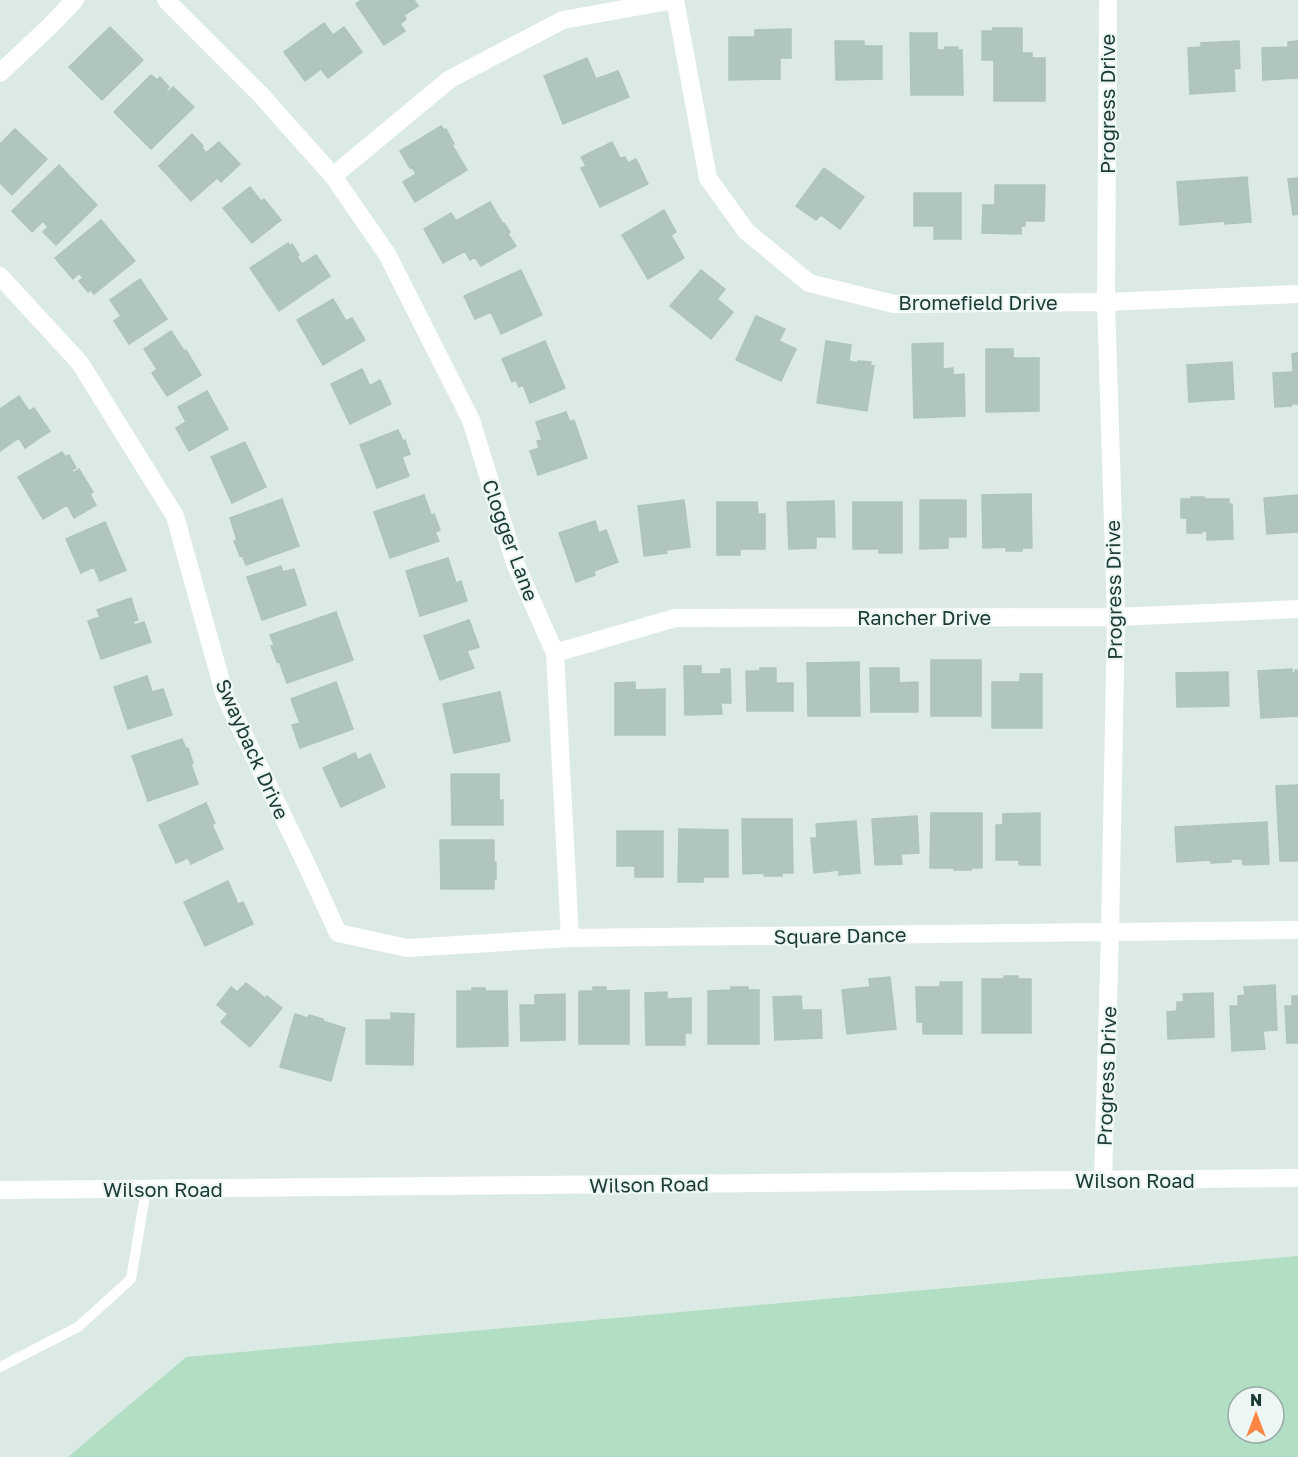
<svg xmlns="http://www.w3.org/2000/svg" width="1298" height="1457" viewBox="0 0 1298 1457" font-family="'Golos Text',sans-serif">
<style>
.grass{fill:#b2dec3;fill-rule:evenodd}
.building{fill:#b1c5bf;stroke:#aec4bd;stroke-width:1.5}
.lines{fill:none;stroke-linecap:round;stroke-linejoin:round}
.service{stroke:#fff;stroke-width:10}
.minor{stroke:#fff;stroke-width:18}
.labels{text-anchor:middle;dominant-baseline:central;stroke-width:4.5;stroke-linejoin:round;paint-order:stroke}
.street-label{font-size:20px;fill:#1d3a36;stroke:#ecf7f3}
</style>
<rect width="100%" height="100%" fill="#dceae5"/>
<path class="grass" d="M 1298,1256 L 1298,1457 L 68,1457 L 186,1357 ZM 1238,1397 L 1274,1397 L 1274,1433 L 1238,1433 Z"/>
<path class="building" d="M 361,0 L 414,0 L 418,6 L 404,15 L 406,19 L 400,24 L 405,31 L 384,45 L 356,4 Z
M 324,23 L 333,35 L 344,27 L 362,52 L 328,78 L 321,69 L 305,81 L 284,52 Z
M 110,27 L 143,60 L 102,100 L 69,67 Z
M 993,28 L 1022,28 L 1022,53 L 1032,53 L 1032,58 L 1045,58 L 1045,101 L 994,101 L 994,60 L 982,60 L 982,31 L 993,31 Z
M 791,29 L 791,58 L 780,58 L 780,79 L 729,80 L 729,37 L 755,37 L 755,30 Z
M 910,33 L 937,33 L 937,50 L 945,50 L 945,47 L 958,47 L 958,50 L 962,50 L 963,95 L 911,95 Z
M 835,41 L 864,41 L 864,46 L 882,46 L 882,79 L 836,80 Z
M 1239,41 L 1240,68 L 1234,69 L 1235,91 L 1190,94 L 1188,48 L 1201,47 L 1201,43 Z
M 1298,41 L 1298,78 L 1263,80 L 1262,48 L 1288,47 L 1288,42 Z
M 587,58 L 596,79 L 618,71 L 629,97 L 563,124 L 544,76 Z
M 151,75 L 157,80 L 160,77 L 169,87 L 166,90 L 168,92 L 173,87 L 194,107 L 151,149 L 114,112 Z
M 441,126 L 444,130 L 446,129 L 454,144 L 452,145 L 467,170 L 415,202 L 403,182 L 416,174 L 412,167 L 410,168 L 400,151 Z
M 15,129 L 47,159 L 12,195 L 0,183 L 0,144 Z
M 192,134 L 203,146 L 202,148 L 206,153 L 219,142 L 240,164 L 221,182 L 217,178 L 191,201 L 159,166 Z
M 612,142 L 620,158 L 625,157 L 628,163 L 636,159 L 648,184 L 600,207 L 581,168 L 586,166 L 581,157 Z
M 59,165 L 97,205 L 56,245 L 43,232 L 48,227 L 43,221 L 32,232 L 12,211 Z
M 824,168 L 864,197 L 840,229 L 821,215 L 816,220 L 796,206 Z
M 1247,177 L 1251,222 L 1225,224 L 1225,221 L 1180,225 L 1177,182 Z
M 1298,178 L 1298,214 L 1293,215 L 1288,179 Z
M 995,185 L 1045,185 L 1044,221 L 1025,221 L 1025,226 L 1021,226 L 1021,234 L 982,233 L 983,205 L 995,205 Z
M 250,187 L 261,201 L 264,199 L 281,220 L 252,243 L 223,208 Z
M 914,193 L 961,193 L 961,239 L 934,239 L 934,226 L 914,226 Z
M 490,202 L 503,224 L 504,223 L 510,232 L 508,234 L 516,246 L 481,266 L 475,257 L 470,260 L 465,251 L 443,263 L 424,229 L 451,213 L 456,221 Z
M 664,210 L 676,232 L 671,235 L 684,258 L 648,279 L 622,235 Z
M 101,220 L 135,261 L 94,294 L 90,289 L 88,292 L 79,281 L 83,278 L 79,273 L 73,279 L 55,258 Z
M 288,243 L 290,246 L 292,244 L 299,255 L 297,257 L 302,264 L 316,255 L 330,276 L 279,311 L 250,268 Z
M 521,270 L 542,315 L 501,334 L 491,312 L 475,319 L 464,296 Z
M 701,270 L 725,289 L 717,299 L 733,312 L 711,339 L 670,306 Z
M 140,279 L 167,319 L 129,344 L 114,321 L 121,316 L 110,300 Z
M 333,299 L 346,321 L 352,318 L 365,340 L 323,365 L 297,320 Z
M 756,316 L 785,329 L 779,341 L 796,349 L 781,381 L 736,360 Z
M 171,331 L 184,351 L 186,350 L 201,375 L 167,396 L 152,373 L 157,369 L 144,349 Z
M 545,341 L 565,388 L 530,403 L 523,385 L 519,387 L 516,380 L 512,382 L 502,359 Z
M 826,341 L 851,345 L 849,361 L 858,363 L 858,361 L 871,362 L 870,365 L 874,366 L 867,411 L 817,403 Z
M 943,343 L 943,369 L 953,368 L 953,375 L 964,374 L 965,416 L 914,418 L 912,344 Z
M 986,349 L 1013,349 L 1013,358 L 1039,358 L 1039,411 L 986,412 Z
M 1298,353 L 1298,404 L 1292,404 L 1291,406 L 1275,407 L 1273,373 L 1293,372 L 1292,354 Z
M 1232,362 L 1234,399 L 1189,402 L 1187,365 Z
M 362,369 L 370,386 L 380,380 L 391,404 L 350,424 L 331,384 Z
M 207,391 L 228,429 L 189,451 L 176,428 L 186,422 L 178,407 Z
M 19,396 L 29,411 L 34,408 L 50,431 L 25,448 L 19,438 L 0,451 L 0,409 Z
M 566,412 L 570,422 L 574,420 L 587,458 L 538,475 L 530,451 L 539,448 L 537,441 L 542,440 L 536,422 Z
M 398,430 L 403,441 L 405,440 L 410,454 L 402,457 L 409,476 L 377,488 L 360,445 Z
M 245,442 L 266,487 L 232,503 L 211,457 Z
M 62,452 L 65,457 L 69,455 L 76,468 L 72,470 L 73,473 L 79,469 L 93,492 L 90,494 L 96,505 L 74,518 L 67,505 L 43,519 L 18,477 Z
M 1031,494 L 1032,548 L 1022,548 L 1022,551 L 1006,551 L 1006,547 L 983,548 L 982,495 Z
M 424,495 L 431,515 L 434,514 L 440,530 L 435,532 L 439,541 L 390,558 L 374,512 Z
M 1298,495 L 1298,532 L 1267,534 L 1264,498 Z
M 1191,497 L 1204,497 L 1205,499 L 1229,499 L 1229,504 L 1232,504 L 1233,539 L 1207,540 L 1207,531 L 1202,531 L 1202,533 L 1187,533 L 1187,518 L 1181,518 L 1181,499 L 1191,499 Z
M 282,499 L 299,546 L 246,565 L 242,555 L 240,556 L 234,541 L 237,540 L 230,518 Z
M 684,500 L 690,547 L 666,550 L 667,553 L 644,556 L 638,506 Z
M 920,500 L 966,500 L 966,537 L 948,537 L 948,548 L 920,549 Z
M 834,501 L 835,537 L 816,537 L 816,548 L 789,549 L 787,502 Z
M 717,502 L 757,502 L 758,514 L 765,514 L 765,549 L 740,549 L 740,555 L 717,555 Z
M 853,502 L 902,502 L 902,553 L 879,553 L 879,549 L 853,549 Z
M 595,521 L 599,533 L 606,530 L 618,562 L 594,571 L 595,575 L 576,582 L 559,533 Z
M 105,522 L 126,570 L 100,581 L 94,567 L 81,573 L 66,539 Z
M 448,558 L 456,583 L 461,581 L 467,601 L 420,616 L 406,571 Z
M 281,566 L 283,572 L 294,569 L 306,605 L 262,620 L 247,577 Z
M 131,598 L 138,620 L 133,621 L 135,625 L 144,622 L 151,642 L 101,659 L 88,621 L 100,617 L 97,610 Z
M 336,612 L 353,660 L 287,683 L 279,661 L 277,662 L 271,646 L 274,645 L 270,635 Z
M 469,620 L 479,647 L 467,651 L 474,668 L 440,680 L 424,636 Z
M 931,660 L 981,660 L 981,716 L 931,716 Z
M 859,662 L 860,716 L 808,716 L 807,663 Z
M 684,666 L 701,666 L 701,674 L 721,674 L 721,669 L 730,669 L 731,703 L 721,703 L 722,714 L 685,715 Z
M 760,668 L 776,668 L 776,683 L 793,683 L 793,711 L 747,711 L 746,671 L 760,671 Z
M 870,668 L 899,668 L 899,683 L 918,682 L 918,712 L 871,712 Z
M 1292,669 L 1292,673 L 1295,673 L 1295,670 L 1298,670 L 1298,716 L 1261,718 L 1258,671 Z
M 1228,672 L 1229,706 L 1177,707 L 1176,673 Z
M 1020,674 L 1042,674 L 1042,728 L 992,728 L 992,682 L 1020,682 Z
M 147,676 L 152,692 L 163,689 L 172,715 L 128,729 L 114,687 Z
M 336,682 L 353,729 L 300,748 L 292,725 L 300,723 L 291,699 Z
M 635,682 L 635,690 L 665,689 L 665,735 L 615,735 L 615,683 Z
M 500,692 L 510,741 L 454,753 L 443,704 Z
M 182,739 L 186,749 L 188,748 L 193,763 L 191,764 L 198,784 L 148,801 L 132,756 Z
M 355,753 L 358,760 L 370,754 L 385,787 L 341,807 L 323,768 Z
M 451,774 L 499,774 L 499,800 L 503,800 L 503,825 L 452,825 Z
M 1298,785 L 1298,861 L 1280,861 L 1276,786 Z
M 206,803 L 215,823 L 212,825 L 223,849 L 191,864 L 188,858 L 176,863 L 159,825 Z
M 931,813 L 982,813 L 982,868 L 971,868 L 971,870 L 954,870 L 954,868 L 930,868 Z
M 1040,813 L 1040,865 L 1019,865 L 1019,860 L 996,860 L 996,825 L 1003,825 L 1003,814 Z
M 917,816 L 919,853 L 901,854 L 902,864 L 875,865 L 872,819 Z
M 742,819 L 792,819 L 793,873 L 782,873 L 782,876 L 764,876 L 764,873 L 743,874 Z
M 856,821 L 860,873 L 839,875 L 839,870 L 814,873 L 811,838 L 817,838 L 816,824 Z
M 1267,822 L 1269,864 L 1243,865 L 1242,859 L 1231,859 L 1231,862 L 1211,863 L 1211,860 L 1177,862 L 1175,827 Z
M 679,829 L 728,830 L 728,877 L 703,877 L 703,882 L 678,882 Z
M 617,831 L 663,831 L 663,877 L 635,877 L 635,866 L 617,866 Z
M 440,840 L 494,840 L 494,862 L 496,862 L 496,879 L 494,880 L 494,889 L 441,889 Z
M 228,881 L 238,904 L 243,902 L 253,924 L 205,946 L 184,902 Z
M 1004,976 L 1018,976 L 1018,979 L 1031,979 L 1031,1033 L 982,1033 L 982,979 L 1004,979 Z
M 890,977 L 896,1029 L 847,1034 L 842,990 L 870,987 L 869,979 Z
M 940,982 L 962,982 L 962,1034 L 923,1034 L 923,1022 L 917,1022 L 916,987 L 940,987 Z
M 246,983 L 265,998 L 267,996 L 282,1008 L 250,1047 L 221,1022 L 228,1014 L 217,1005 L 231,987 L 237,992 Z
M 1275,985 L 1277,1030 L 1263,1031 L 1265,1049 L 1232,1051 L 1230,1006 L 1238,1006 L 1238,996 L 1245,995 L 1244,987 Z
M 593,987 L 606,987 L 606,991 L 629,990 L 629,1044 L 579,1044 L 579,991 L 593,991 Z
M 731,987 L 748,987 L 748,990 L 759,990 L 759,1044 L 708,1044 L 708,991 L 731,990 Z
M 472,988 L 485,988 L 485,991 L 507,991 L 508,1046 L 457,1047 L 457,991 L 472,991 Z
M 667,992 L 667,999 L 691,998 L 691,1033 L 685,1033 L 685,1045 L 646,1045 L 645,993 Z
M 1213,993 L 1214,1037 L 1168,1039 L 1167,1012 L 1177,1011 L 1177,1002 L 1184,1002 L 1183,994 Z
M 565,994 L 565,1040 L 521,1041 L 520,1005 L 535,1005 L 535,995 Z
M 801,996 L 802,1010 L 821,1010 L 822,1038 L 775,1040 L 773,997 Z
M 1292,996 L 1298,996 L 1298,1043 L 1287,1043 L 1285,1006 L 1292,1006 Z
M 391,1013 L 414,1014 L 413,1065 L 366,1064 L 366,1020 L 391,1020 Z
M 295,1014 L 308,1018 L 309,1015 L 323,1019 L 323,1021 L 345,1028 L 331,1081 L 280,1067 Z"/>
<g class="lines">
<path class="service" d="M 0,1367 L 78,1327 L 131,1279 L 146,1189"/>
<path class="minor" d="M 166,0 L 260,94 L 333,176 L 450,79 L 563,20 L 674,0
M 675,0 L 708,178 L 746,231 L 809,283 L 894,304 L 1106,302 L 1298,294
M 0,73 L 50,26 L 75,0
M 333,176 L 387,254 L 471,420 L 515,563 L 555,653 L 570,938
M 0,276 L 80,363 L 175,516 L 225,696 L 310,872 L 338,933 L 407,948 L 570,938 L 1298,930
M 555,653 L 675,618 L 1116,617 L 1298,609
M 1103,1180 L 1110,933 L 1116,617 L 1106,302 L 1108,0
M 0,1190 L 1298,1178"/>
</g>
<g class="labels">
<g class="street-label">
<text transform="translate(1107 104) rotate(-90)">Progress Drive</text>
<text x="978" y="302">Bromefield Drive</text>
<text transform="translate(511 540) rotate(70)">Clogger Lane</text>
<text transform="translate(1113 590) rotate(-91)">Progress Drive</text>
<text x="924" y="617">Rancher Drive</text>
<text transform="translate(253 749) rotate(66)">Swayback Drive</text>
<text transform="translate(840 935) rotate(-1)">Square Dance</text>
<text transform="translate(1106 1076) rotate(-88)">Progress Drive</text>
<text x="1135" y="1180">Wilson Road</text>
<text transform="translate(649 1184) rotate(-1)">Wilson Road</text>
<text x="163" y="1189">Wilson Road</text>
</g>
</g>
<g transform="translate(1256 1415)"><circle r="28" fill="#ecf7f3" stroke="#99aba7" stroke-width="1.5"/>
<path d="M0-4.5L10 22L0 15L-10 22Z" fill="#ff8745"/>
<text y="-9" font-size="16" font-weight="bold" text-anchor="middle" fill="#1d3a36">N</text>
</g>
</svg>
